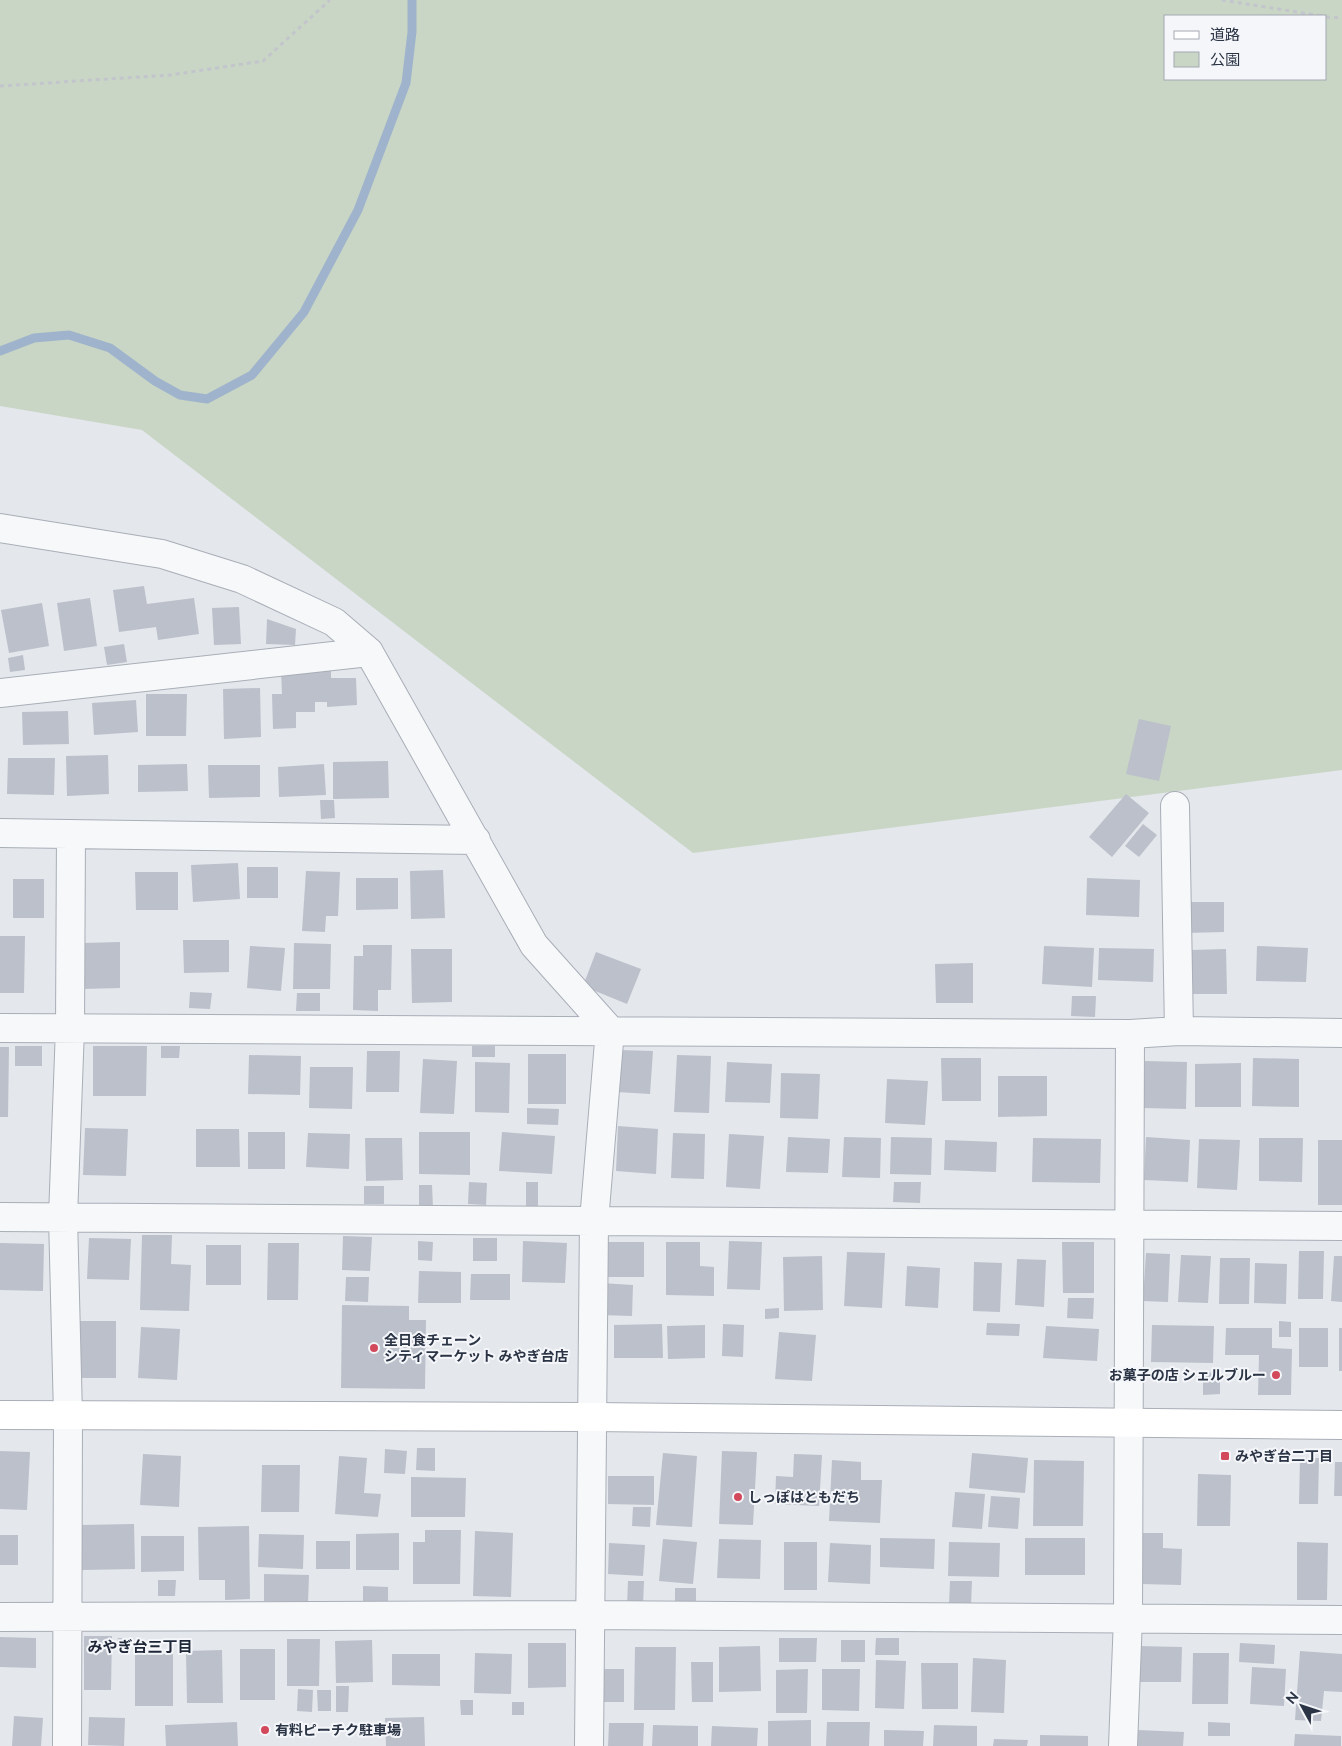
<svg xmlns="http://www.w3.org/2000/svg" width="1342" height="1746" viewBox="0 0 1342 1746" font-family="Raleway,'Noto Sans JP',sans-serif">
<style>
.green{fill:#c9d6c5;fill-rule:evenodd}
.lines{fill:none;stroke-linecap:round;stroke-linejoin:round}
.stream{stroke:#9fb4cc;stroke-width:9}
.building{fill:#bbc0ca}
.street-casing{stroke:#a9aeb7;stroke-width:30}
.secondary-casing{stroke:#a9aeb7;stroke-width:30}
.path{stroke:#c2c5cb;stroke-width:3;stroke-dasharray:4 4;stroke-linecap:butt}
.street{stroke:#f7f8fa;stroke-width:28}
.secondary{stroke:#fff;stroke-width:28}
.poi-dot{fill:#d1495b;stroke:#f4f6f9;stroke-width:2}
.labels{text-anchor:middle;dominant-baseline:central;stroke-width:4;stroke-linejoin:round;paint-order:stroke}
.poi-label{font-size:14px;font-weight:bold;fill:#2b3445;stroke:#f4f6f9;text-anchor:start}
.neighbourhood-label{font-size:15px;font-weight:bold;fill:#1d2536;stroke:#f4f6f9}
</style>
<rect width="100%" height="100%" fill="#e4e7ec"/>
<path class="green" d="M 0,0 L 1342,0 L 1342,770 L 693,853 L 142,430 L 0,406 ZM 1166,16 L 1326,16 L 1326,79 L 1166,79 Z"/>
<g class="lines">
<path class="stream" d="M 0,351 L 34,338 L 69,335 L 110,348 L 155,381 L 180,395 L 207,399 L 252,375 L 304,312 L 358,210 L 406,83 L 412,32 L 412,0"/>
</g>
<path class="building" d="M 144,586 L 147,604 L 194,598 L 199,634 L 158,640 L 156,627 L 119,632 L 113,590 Z
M 90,598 L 97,646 L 64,651 L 57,603 Z
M 42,603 L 49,646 L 9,653 L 1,610 Z
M 239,607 L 241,644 L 214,645 L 212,608 Z
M 267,619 L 296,629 L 295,645 L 266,644 Z
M 124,644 L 127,662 L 107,665 L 104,647 Z
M 23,655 L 25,670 L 10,672 L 8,658 Z
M 331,669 L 331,678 L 356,678 L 357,705 L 327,707 L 327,702 L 315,702 L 315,712 L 296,712 L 296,728 L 273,729 L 272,694 L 282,694 L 281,671 Z
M 260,688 L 261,737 L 224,739 L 223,689 Z
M 146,694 L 187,694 L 186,736 L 146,736 Z
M 136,700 L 138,732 L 94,735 L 92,703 Z
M 68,711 L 69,744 L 23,745 L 22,712 Z
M 1139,719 L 1171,726 L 1159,781 L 1126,774 Z
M 108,755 L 109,794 L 67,796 L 66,756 Z
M 8,758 L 55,758 L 54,795 L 7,794 Z
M 388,761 L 389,798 L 333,799 L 333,762 Z
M 187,764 L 188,791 L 138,792 L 138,765 Z
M 324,764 L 326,795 L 279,797 L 278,767 Z
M 208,765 L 260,765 L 260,797 L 209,798 Z
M 1126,794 L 1149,813 L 1112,857 L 1089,837 Z
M 320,800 L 334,800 L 335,818 L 321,819 Z
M 1143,824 L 1157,835 L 1139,857 L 1125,846 Z
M 238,863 L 240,899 L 193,902 L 191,865 Z
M 247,867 L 278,867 L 278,898 L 247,898 Z
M 443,870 L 445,918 L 411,919 L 410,871 Z
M 306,871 L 340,872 L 338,916 L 326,916 L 325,932 L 302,931 Z
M 135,872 L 178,872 L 178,910 L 136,910 Z
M 356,878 L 398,878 L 398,909 L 356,910 Z
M 1087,878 L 1140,880 L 1139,917 L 1086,915 Z
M 13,879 L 44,879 L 44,918 L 13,918 Z
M 1186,902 L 1224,902 L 1224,932 L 1187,933 Z
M 0,936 L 25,936 L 24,993 L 0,993 Z
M 183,940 L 229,940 L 229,972 L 184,973 Z
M 120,942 L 120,988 L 83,989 L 82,943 Z
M 294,943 L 331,944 L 330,989 L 293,989 Z
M 363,945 L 392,945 L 391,990 L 378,990 L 378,1011 L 353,1010 L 354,956 L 363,956 Z
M 250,946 L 285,948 L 281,991 L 247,988 Z
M 1044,946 L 1094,948 L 1092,987 L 1042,984 Z
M 1257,946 L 1308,948 L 1306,982 L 1256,981 Z
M 1099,948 L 1154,949 L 1153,982 L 1098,980 Z
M 411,949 L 452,949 L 452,1002 L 412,1003 Z
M 1226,949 L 1227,994 L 1192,994 L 1191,950 Z
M 596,952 L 641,969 L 627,1004 L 583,986 Z
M 973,963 L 973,1003 L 936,1003 L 935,964 Z
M 190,992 L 212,993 L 210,1009 L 189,1008 Z
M 297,993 L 320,993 L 320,1011 L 296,1011 Z
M 1072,996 L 1096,996 L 1095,1017 L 1071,1016 Z
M 15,1046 L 42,1046 L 42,1066 L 15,1066 Z
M 93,1046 L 147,1046 L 146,1096 L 93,1096 Z
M 161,1046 L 180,1046 L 179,1058 L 161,1058 Z
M 472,1046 L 495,1046 L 495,1057 L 472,1057 Z
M 0,1047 L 9,1047 L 8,1117 L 0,1117 Z
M 619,1050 L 653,1051 L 650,1094 L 617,1092 Z
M 367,1051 L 400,1051 L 399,1092 L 366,1092 Z
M 528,1054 L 566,1054 L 566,1104 L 528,1104 Z
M 249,1055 L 301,1056 L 300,1095 L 248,1094 Z
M 677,1055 L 711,1056 L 709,1113 L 674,1112 Z
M 941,1058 L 981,1058 L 981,1101 L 942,1101 Z
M 1253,1058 L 1299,1059 L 1299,1107 L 1252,1106 Z
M 423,1059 L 457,1061 L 454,1114 L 420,1113 Z
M 1145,1061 L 1187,1062 L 1186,1109 L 1143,1108 Z
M 475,1062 L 510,1063 L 509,1113 L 475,1112 Z
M 727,1062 L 772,1064 L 770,1103 L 725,1102 Z
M 1241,1063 L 1241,1107 L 1195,1107 L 1195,1064 Z
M 310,1067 L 353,1067 L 352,1109 L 309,1108 Z
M 781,1073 L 820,1074 L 818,1119 L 780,1118 Z
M 998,1076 L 1047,1076 L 1047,1116 L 998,1117 Z
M 887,1079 L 928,1081 L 925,1125 L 885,1123 Z
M 527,1108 L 559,1109 L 558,1125 L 527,1124 Z
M 618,1126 L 658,1129 L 656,1174 L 616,1171 Z
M 85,1128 L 128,1129 L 126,1176 L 83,1175 Z
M 196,1129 L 239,1129 L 240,1167 L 196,1167 Z
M 248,1132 L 285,1132 L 285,1169 L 248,1169 Z
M 419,1132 L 470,1132 L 470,1175 L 419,1174 Z
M 502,1132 L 555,1136 L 552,1174 L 499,1171 Z
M 308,1133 L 350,1134 L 349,1169 L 306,1167 Z
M 673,1133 L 705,1134 L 704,1179 L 671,1178 Z
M 729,1134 L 764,1136 L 760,1189 L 726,1187 Z
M 788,1137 L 830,1139 L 828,1173 L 786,1172 Z
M 844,1137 L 881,1138 L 880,1178 L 842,1177 Z
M 891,1137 L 932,1138 L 931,1175 L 890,1174 Z
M 1146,1137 L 1190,1140 L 1188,1182 L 1144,1180 Z
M 365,1138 L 402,1138 L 403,1180 L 366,1181 Z
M 1033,1138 L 1101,1139 L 1100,1183 L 1032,1182 Z
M 1259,1138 L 1303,1138 L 1302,1182 L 1259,1181 Z
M 1199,1139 L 1240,1140 L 1237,1190 L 1197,1188 Z
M 945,1140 L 997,1142 L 996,1172 L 944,1170 Z
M 1318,1140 L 1342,1140 L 1342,1205 L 1318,1205 Z
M 469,1182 L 487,1183 L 486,1205 L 468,1204 Z
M 526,1182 L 538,1182 L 538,1206 L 526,1206 Z
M 894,1182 L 921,1182 L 920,1203 L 893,1202 Z
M 419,1185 L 432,1185 L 433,1208 L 419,1208 Z
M 364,1186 L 384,1186 L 384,1204 L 364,1204 Z
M 142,1235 L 172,1235 L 171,1264 L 191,1265 L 189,1311 L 140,1310 Z
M 343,1236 L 372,1237 L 370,1271 L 342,1270 Z
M 89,1238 L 131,1239 L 129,1280 L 87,1279 Z
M 473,1238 L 497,1238 L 497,1261 L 473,1261 Z
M 418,1241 L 433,1242 L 432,1261 L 418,1260 Z
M 523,1241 L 567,1243 L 565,1283 L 522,1282 Z
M 729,1241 L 762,1242 L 760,1290 L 727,1289 Z
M 607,1242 L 644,1242 L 644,1277 L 608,1277 Z
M 666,1242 L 700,1242 L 700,1266 L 714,1267 L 714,1296 L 666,1295 Z
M 1062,1242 L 1094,1242 L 1094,1293 L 1063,1293 Z
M 0,1243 L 44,1244 L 43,1291 L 0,1290 Z
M 268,1243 L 299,1243 L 298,1300 L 267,1300 Z
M 206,1245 L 241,1245 L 241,1285 L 206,1285 Z
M 1299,1251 L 1324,1251 L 1323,1299 L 1298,1299 Z
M 847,1252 L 885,1253 L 882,1308 L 844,1306 Z
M 1146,1253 L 1170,1254 L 1168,1302 L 1143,1301 Z
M 1181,1255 L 1211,1256 L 1208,1303 L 1178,1302 Z
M 822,1256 L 823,1310 L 784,1311 L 783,1257 Z
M 1334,1256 L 1342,1256 L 1342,1302 L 1331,1301 Z
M 1220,1258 L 1250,1258 L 1249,1304 L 1219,1304 Z
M 1017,1259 L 1046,1260 L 1044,1307 L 1015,1305 Z
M 974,1262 L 1002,1263 L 1000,1312 L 973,1311 Z
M 1255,1263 L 1287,1264 L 1286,1304 L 1254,1303 Z
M 907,1266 L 940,1268 L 938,1308 L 905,1306 Z
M 419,1271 L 461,1272 L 461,1303 L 418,1303 Z
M 471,1274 L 510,1274 L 510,1300 L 470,1300 Z
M 346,1277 L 369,1277 L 368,1302 L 345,1301 Z
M 601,1283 L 633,1285 L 632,1316 L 600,1315 Z
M 1068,1298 L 1094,1298 L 1093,1319 L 1067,1318 Z
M 342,1305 L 409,1306 L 409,1320 L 426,1320 L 425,1389 L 341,1388 Z
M 779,1308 L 779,1318 L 765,1319 L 765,1309 Z
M 80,1321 L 116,1321 L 116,1378 L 79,1378 Z
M 1279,1321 L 1291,1322 L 1291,1337 L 1279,1337 Z
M 987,1323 L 1020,1324 L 1019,1336 L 986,1335 Z
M 662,1324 L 663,1358 L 614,1358 L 614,1325 Z
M 723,1324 L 744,1325 L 743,1357 L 722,1356 Z
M 705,1325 L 705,1358 L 668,1359 L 667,1326 Z
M 1152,1325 L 1214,1326 L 1213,1363 L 1151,1362 Z
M 1046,1326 L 1099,1329 L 1097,1361 L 1043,1358 Z
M 141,1327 L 180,1329 L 177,1380 L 138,1378 Z
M 1226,1328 L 1272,1328 L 1272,1348 L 1292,1349 L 1291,1395 L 1258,1395 L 1259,1355 L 1225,1355 Z
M 1299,1328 L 1328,1328 L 1328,1367 L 1299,1367 Z
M 1339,1328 L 1342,1328 L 1342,1371 L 1339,1371 Z
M 779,1332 L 816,1335 L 812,1381 L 775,1379 Z
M 1220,1372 L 1220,1394 L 1203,1395 L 1203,1373 Z
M 417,1448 L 435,1448 L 435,1471 L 416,1470 Z
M 385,1449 L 407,1451 L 405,1474 L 384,1473 Z
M 0,1451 L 30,1452 L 27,1510 L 0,1509 Z
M 722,1451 L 757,1452 L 753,1525 L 719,1524 Z
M 663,1453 L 697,1456 L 692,1527 L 656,1525 Z
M 972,1453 L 1028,1458 L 1025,1493 L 969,1488 Z
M 143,1454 L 181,1456 L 179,1507 L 140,1505 Z
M 794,1454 L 822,1455 L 819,1506 L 775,1504 L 776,1476 L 793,1477 Z
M 339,1456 L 367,1458 L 364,1493 L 381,1494 L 378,1517 L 335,1514 Z
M 1300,1458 L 1319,1458 L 1318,1504 L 1299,1504 Z
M 832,1460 L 861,1462 L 861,1480 L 882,1480 L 880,1523 L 829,1521 Z
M 1034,1460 L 1084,1461 L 1083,1526 L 1033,1526 Z
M 1335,1462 L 1342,1462 L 1342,1496 L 1334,1496 Z
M 262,1465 L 300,1465 L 299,1512 L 261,1512 Z
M 1198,1474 L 1231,1475 L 1230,1526 L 1197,1526 Z
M 608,1476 L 654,1476 L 654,1505 L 608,1504 Z
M 411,1477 L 466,1478 L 465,1517 L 411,1517 Z
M 955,1492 L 985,1494 L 982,1529 L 952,1527 Z
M 991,1496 L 1020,1498 L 1018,1529 L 988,1527 Z
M 633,1507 L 651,1507 L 650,1527 L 632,1526 Z
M 134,1524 L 135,1569 L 82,1570 L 81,1525 Z
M 249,1526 L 250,1599 L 225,1600 L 225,1580 L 199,1580 L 198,1527 Z
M 425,1530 L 461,1530 L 460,1584 L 413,1584 L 413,1542 L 425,1542 Z
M 475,1531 L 513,1533 L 511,1597 L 473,1596 Z
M 399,1533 L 399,1570 L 356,1570 L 356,1534 Z
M 1142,1533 L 1163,1533 L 1163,1548 L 1182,1549 L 1181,1585 L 1141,1584 Z
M 259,1534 L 304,1535 L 303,1569 L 258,1567 Z
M 0,1535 L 18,1535 L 18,1565 L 0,1565 Z
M 141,1536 L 184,1536 L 184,1571 L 141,1572 Z
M 880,1538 L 935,1539 L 934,1569 L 880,1567 Z
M 1025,1538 L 1085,1538 L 1085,1575 L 1025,1575 Z
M 663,1539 L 697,1542 L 693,1584 L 659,1581 Z
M 719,1539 L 761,1540 L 760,1579 L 717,1578 Z
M 316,1541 L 350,1541 L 350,1569 L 316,1569 Z
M 784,1542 L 817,1542 L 817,1590 L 784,1590 Z
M 949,1542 L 1000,1543 L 999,1577 L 948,1576 Z
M 1297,1542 L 1328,1543 L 1327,1600 L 1297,1600 Z
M 609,1543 L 645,1545 L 643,1576 L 608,1574 Z
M 830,1543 L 871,1545 L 870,1584 L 828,1582 Z
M 264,1574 L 309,1575 L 308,1602 L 264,1601 Z
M 158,1580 L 176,1580 L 175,1596 L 158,1596 Z
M 628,1581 L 644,1581 L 643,1605 L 627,1605 Z
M 950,1581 L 972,1581 L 971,1606 L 949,1605 Z
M 363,1586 L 388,1587 L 388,1603 L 363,1603 Z
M 675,1588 L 696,1588 L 696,1606 L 675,1607 Z
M 84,1636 L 112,1636 L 111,1690 L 84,1690 Z
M 0,1637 L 36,1638 L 36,1668 L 0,1667 Z
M 118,1638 L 128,1638 L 127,1649 L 117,1648 Z
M 779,1638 L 817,1638 L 816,1662 L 779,1662 Z
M 876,1638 L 899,1638 L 899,1655 L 875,1655 Z
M 287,1639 L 320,1639 L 319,1686 L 287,1686 Z
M 372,1640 L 373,1682 L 336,1683 L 335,1641 Z
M 841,1640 L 865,1640 L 865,1662 L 841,1662 Z
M 528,1643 L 566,1643 L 566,1687 L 528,1688 Z
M 1240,1643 L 1275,1645 L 1274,1664 L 1239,1662 Z
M 760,1646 L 761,1691 L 719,1692 L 719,1647 Z
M 1136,1646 L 1182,1647 L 1181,1682 L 1135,1682 Z
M 635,1647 L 676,1647 L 675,1710 L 634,1710 Z
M 240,1649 L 275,1649 L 275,1700 L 240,1700 Z
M 222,1650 L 223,1703 L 187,1703 L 186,1651 Z
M 1300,1651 L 1342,1654 L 1342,1692 L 1324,1691 L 1321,1721 L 1295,1720 Z
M 475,1653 L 512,1654 L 511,1694 L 474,1693 Z
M 1193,1653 L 1229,1653 L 1228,1704 L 1192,1704 Z
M 135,1654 L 173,1654 L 173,1706 L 135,1706 Z
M 392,1654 L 440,1654 L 440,1686 L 392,1685 Z
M 973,1658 L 1006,1660 L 1004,1713 L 971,1712 Z
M 876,1660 L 906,1661 L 904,1709 L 875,1708 Z
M 691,1662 L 713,1662 L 713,1702 L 692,1702 Z
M 921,1663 L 958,1663 L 958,1709 L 922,1709 Z
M 1252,1667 L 1286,1669 L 1284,1706 L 1250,1704 Z
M 601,1669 L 624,1669 L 624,1702 L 602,1702 Z
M 808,1669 L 807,1713 L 776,1713 L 776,1670 Z
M 822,1669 L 860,1669 L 859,1711 L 822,1710 Z
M 336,1686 L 349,1686 L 348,1712 L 336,1712 Z
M 298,1689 L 313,1690 L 312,1712 L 297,1711 Z
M 317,1690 L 331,1690 L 331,1711 L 318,1711 Z
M 460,1700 L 473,1700 L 473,1715 L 461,1715 Z
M 512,1702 L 524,1702 L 524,1715 L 512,1715 Z
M 14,1716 L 43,1718 L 41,1746 L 12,1746 Z
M 89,1717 L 125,1718 L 124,1746 L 88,1745 Z
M 424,1717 L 425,1746 L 386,1746 L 385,1718 Z
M 811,1720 L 811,1746 L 768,1746 L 768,1721 Z
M 237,1722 L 238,1746 L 166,1746 L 165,1725 Z
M 827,1722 L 870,1722 L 869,1746 L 826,1746 Z
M 1208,1722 L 1230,1723 L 1230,1736 L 1208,1736 Z
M 609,1723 L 644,1723 L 643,1746 L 608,1746 Z
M 653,1725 L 698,1726 L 698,1746 L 652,1746 Z
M 934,1725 L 977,1726 L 977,1746 L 933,1746 Z
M 712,1726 L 758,1728 L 757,1746 L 711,1746 Z
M 884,1730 L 924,1731 L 923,1746 L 884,1746 Z
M 1138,1730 L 1184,1732 L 1183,1746 L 1137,1746 Z
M 1295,1734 L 1341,1736 L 1341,1746 L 1294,1746 Z
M 1040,1735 L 1088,1736 L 1088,1746 L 1040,1746 Z
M 994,1739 L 1028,1740 L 1027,1746 L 993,1746 Z"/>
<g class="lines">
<g class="street-casing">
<path id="street" d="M 0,528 L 162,554 L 242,579 L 334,622 L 369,652 L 534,945 L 610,1030 L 594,1221 L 589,1746
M 0,693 L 369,652
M 1175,806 L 1179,1031
M 0,833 L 476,840
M 0,1028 L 1130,1034 L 1179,1031 L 1342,1033
M 0,1217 L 1342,1226
M 0,1617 L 589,1615 L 1342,1620
M 67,1746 L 68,1415 L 63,1217 L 70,1028 L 71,834
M 1123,1746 L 1128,1618 L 1130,1034"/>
</g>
<g class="secondary-casing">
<path id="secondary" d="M 0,1415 L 590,1417 L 1342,1425"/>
</g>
<path class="path" d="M 1222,0 L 1322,16
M 1326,17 L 1342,18
M 0,86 L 170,75 L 263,61 L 330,0"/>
<use href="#street" class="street"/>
<use href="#secondary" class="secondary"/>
</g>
<g class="poi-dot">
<circle cx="374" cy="1348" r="5"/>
<circle cx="1276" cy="1375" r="5"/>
<rect x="1220" y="1451" width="10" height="10" rx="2.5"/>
<circle cx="738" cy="1497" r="5"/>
<circle cx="265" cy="1730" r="5"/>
</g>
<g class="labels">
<g class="poi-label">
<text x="384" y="1340">全日食チェーン<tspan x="384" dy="16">シティマーケット みやぎ台店</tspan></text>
<text x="1266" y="1375" text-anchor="end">お菓子の店 シェルブルー</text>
<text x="1235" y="1456">みやぎ台二丁目</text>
<text x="748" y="1497">しっぽはともだち</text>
<text x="275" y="1730">有料ピーチク駐車場</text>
</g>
<g class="neighbourhood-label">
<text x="140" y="1647">みやぎ台三丁目</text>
</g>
</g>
<rect x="1164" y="15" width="162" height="65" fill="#f4f6f9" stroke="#a4a8b1"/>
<rect x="1174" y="31" width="25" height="8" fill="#ffffff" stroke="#a4a8b1"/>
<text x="1210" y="40" font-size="15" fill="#2b3445">道路</text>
<rect x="1174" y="52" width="25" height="15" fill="#c9d6c5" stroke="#a4a8b1"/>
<text x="1210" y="65" font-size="15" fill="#2b3445">公園</text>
<g transform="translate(1302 1706) rotate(310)" stroke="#f4f6f9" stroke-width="4" paint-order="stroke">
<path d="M0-4L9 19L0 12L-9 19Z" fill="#2b3445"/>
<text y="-8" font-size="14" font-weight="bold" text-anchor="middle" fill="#2b3445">N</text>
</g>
</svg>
